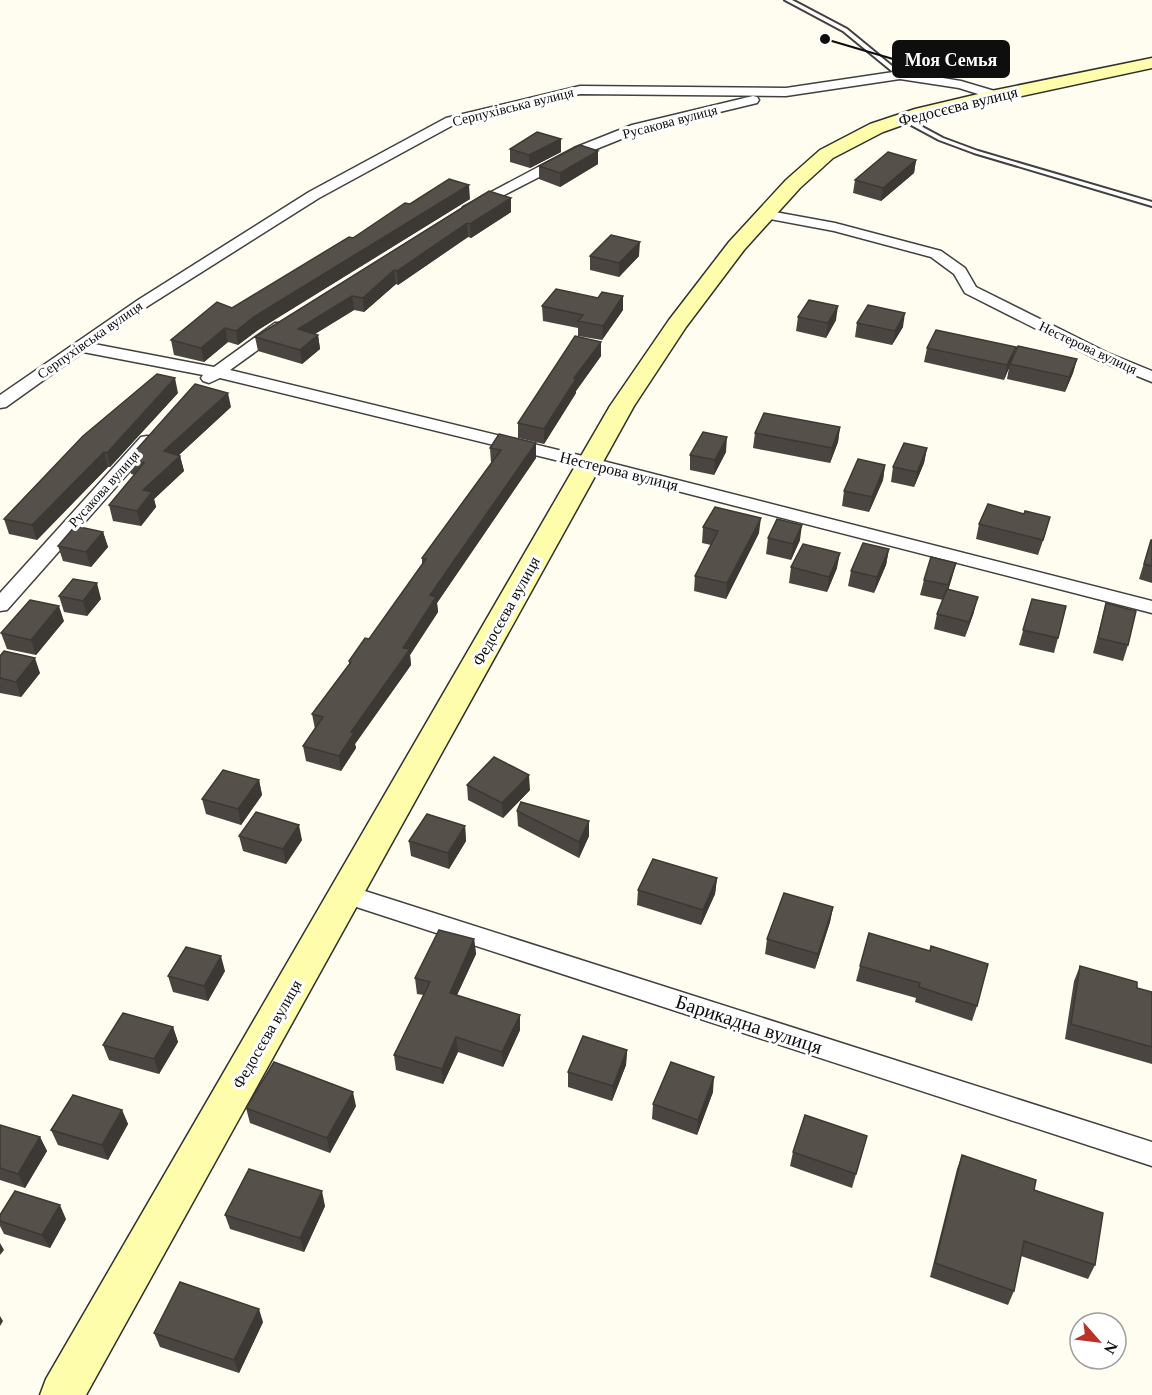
<svg xmlns="http://www.w3.org/2000/svg" width="1152" height="1395" viewBox="0 0 1152 1395" font-family="Georgia,serif">
<style>
.lines{fill:none;stroke-linecap:round;stroke-linejoin:round}
.lane-casing{stroke:#414141;stroke-width:4}
.street-casing{stroke:#414141;stroke-width:3}
.secondary-casing{stroke:#303030;stroke-width:3}
.lane{fill:#fff;fill-rule:evenodd}
.street{fill:#fff;fill-rule:evenodd}
.secondary{fill:#fdfdab;fill-rule:evenodd}
.wall{fill:#4a4540}
.shaded-wall{fill:#3c3834}
.building{fill:#56504a;stroke:#3c3834;stroke-width:1.5}
.labels{text-anchor:middle;dominant-baseline:central;stroke-width:6;stroke-linejoin:round;paint-order:stroke}
.far-street-label{font-size:14px;fill:#0e0e0e;stroke:#fff}
.street-label{font-size:16px;fill:#0e0e0e;stroke:#fff}
.near-street-label{font-size:20px;fill:#0e0e0e;stroke:#fff}
.leader{fill:none;stroke:#0e0e0e;stroke-width:2}
.callout-dot{fill:#0e0e0e;stroke:#fff;stroke-width:2}
.callout{fill:#0e0e0e;stroke:#0e0e0e;stroke-width:2}
.callout-label{font-size:18px;text-anchor:middle;font-weight:bold;fill:#fff}
</style>
<rect width="100%" height="100%" fill="#fffdef"/>
<g class="lines">
<g class="lane-casing">
<path id="lane" d="M 785,0 L 792,0 L 847,29 L 903,75 L 898,76 L 843,31 Z
M 900,117 L 904,117 L 943,138 L 978,151 L 1152,202 L 1152,206 L 974,153 L 939,140 L 900,119 Z"/>
</g>
<g class="street-casing">
<path id="street" d="M 900,71 L 961,81 L 998,92 L 1000,95 L 994,99 L 959,88 L 900,79 L 786,96 L 580,94 L 455,124 L 319,198 L 148,306 L 94,344 L 214,367 L 275,323 L 287,323 L 289,326 L 287,329 L 230,370 L 595,459 L 1152,601 L 1152,613 L 584,467 L 220,378 L 209,383 L 203,381 L 201,378 L 203,375 L 83,352 L 6,407 L 0,408 L 0,395 L 138,300 L 309,192 L 446,118 L 580,86 L 786,88 Z
M 753,96 L 757,97 L 759,100 L 757,103 L 641,131 L 584,154 L 475,210 L 470,211 L 463,207 L 574,148 L 632,125 Z
M 764,210 L 835,223 L 941,251 L 965,268 L 976,287 L 1110,354 L 1152,371 L 1152,382 L 1098,360 L 965,293 L 954,274 L 931,257 L 834,231 L 759,217 L 757,214 Z
M 147,436 L 153,437 L 156,441 L 153,445 L 7,610 L 0,611 L 0,593 L 141,437 Z
M 346,885 L 1152,1142 L 1152,1166 L 338,901 L 334,894 L 338,887 Z"/>
</g>
<g class="secondary-casing">
<path id="secondary" d="M 1152,58 L 1152,68 L 928,116 L 883,132 L 833,158 L 800,188 L 744,250 L 686,327 L 634,406 L 86,1395 L 40,1395 L 46,1379 L 610,406 L 669,320 L 729,242 L 786,180 L 820,150 L 870,124 L 915,109 L 991,91 Z"/>
</g>
<use href="#lane" class="lane"/>
<use href="#street" class="street"/>
<use href="#secondary" class="secondary"/>
</g>
<path class="wall" d="M 561,139 L 561,152 L 530,168 L 510,162 L 510,149 Z
M 598,151 L 598,164 L 560,187 L 539,179 L 539,166 Z
M 916,160 L 914,173 L 881,201 L 853,193 L 855,180 Z
M 483,194 L 511,212 L 471,238 L 468,237 L 398,285 L 396,284 L 364,312 L 354,310 L 315,334 L 318,335 L 320,349 L 302,364 L 258,351 L 255,337 Z
M 470,199 L 258,330 L 238,345 L 228,342 L 204,362 L 174,355 L 171,340 L 232,308 L 410,204 Z
M 590,256 L 639,256 L 619,277 L 590,270 Z
M 623,296 L 623,310 L 602,340 L 578,336 L 578,328 L 543,321 L 542,306 L 598,298 Z
M 798,317 L 836,320 L 826,338 L 796,331 Z
M 857,323 L 903,327 L 892,345 L 855,337 Z
M 601,342 L 601,356 L 576,391 L 576,393 L 544,444 L 518,438 L 518,423 Z
M 1016,347 L 1013,358 L 1077,359 L 1073,373 L 1065,392 L 1007,379 L 1009,368 L 1004,380 L 924,362 L 927,348 Z
M 178,393 L 110,467 L 108,467 L 37,540 L 9,534 L 4,519 Z
M 231,407 L 179,455 L 180,456 L 184,471 L 154,499 L 156,507 L 141,526 L 113,521 L 109,505 L 135,475 L 131,474 L 128,459 Z
M 840,427 L 838,442 L 830,463 L 753,448 L 755,433 Z
M 490,448 L 536,458 L 437,603 L 438,612 L 410,655 L 411,665 L 355,744 L 356,748 L 341,771 L 306,761 L 303,746 L 315,729 L 312,714 L 349,664 L 349,661 L 369,639 L 422,564 L 422,558 L 491,463 Z
M 927,448 L 924,463 L 914,487 L 891,482 L 893,467 Z
M 726,452 L 714,475 L 690,470 L 690,455 Z
M 885,465 L 883,480 L 869,512 L 842,506 L 844,491 Z
M 979,524 L 1046,532 L 1038,555 L 976,539 Z
M 703,527 L 759,533 L 726,599 L 694,591 L 695,576 L 711,545 L 702,543 Z
M 103,532 L 108,547 L 91,567 L 63,561 L 58,546 Z
M 768,538 L 800,540 L 791,560 L 766,554 Z
M 1151,540 L 1152,540 L 1152,583 L 1139,579 Z
M 889,549 L 886,565 L 874,593 L 848,586 L 851,571 Z
M 956,563 L 948,589 L 974,612 L 965,637 L 934,629 L 937,614 L 943,600 L 920,595 L 924,580 Z
M 791,567 L 837,568 L 827,592 L 789,583 Z
M 59,596 L 101,599 L 87,616 L 64,612 Z
M 1032,599 L 1058,638 L 1054,653 L 1019,645 Z
M 1106,603 L 1128,645 L 1123,661 L 1093,653 Z
M 64,621 L 36,655 L 7,649 L 1,633 Z
M 0,656 L 40,673 L 21,697 L 0,693 Z
M 259,780 L 262,795 L 241,825 L 206,814 L 202,799 Z
M 467,785 L 530,790 L 503,818 L 468,800 Z
M 517,811 L 589,821 L 589,836 L 579,858 L 518,826 Z
M 465,826 L 466,841 L 449,869 L 411,856 L 409,841 Z
M 239,836 L 302,840 L 286,864 L 243,851 Z
M 717,878 L 715,894 L 701,925 L 637,905 L 638,890 Z
M 833,907 L 830,922 L 815,969 L 765,954 L 767,939 Z
M 869,933 L 977,1006 L 972,1021 L 915,1002 L 916,998 L 856,981 L 860,966 Z
M 474,939 L 476,954 L 457,995 L 520,1030 L 503,1067 L 458,1052 L 443,1084 L 396,1070 L 394,1055 L 424,995 L 417,994 L 415,978 Z
M 1080,966 L 1137,988 L 1152,992 L 1152,1064 L 1065,1039 L 1074,981 Z
M 225,971 L 208,1001 L 173,992 L 168,976 Z
M 173,1027 L 178,1042 L 159,1074 L 109,1060 L 103,1045 Z
M 627,1050 L 626,1065 L 612,1101 L 568,1087 L 568,1072 Z
M 713,1092 L 697,1135 L 652,1119 L 653,1104 Z
M 356,1106 L 330,1153 L 250,1123 L 246,1108 Z
M 122,1110 L 128,1124 L 108,1160 L 58,1145 L 51,1130 Z
M 0,1125 L 40,1137 L 47,1151 L 25,1188 L 0,1180 Z
M 867,1136 L 852,1188 L 790,1166 L 793,1152 Z
M 962,1155 L 1034,1190 L 1095,1265 L 1088,1279 L 1021,1256 L 1014,1291 L 1008,1305 L 930,1277 L 957,1169 Z
M 325,1206 L 304,1252 L 230,1229 L 225,1215 Z
M 0,1215 L 66,1219 L 50,1248 L 4,1234 L 0,1226 Z
M 263,1322 L 239,1373 L 160,1347 L 154,1333 Z"/>
<path class="shaded-wall" d="M 561,139 L 561,152 L 530,168 L 529,155 Z
M 598,151 L 598,164 L 560,187 L 560,173 Z
M 916,160 L 914,173 L 881,201 L 883,188 Z
M 469,185 L 470,199 L 258,330 L 238,345 L 236,331 L 255,316 Z
M 511,198 L 511,212 L 471,238 L 470,224 Z
M 467,223 L 468,237 L 398,285 L 397,271 Z
M 640,242 L 639,256 L 619,277 L 619,263 Z
M 394,270 L 396,284 L 364,312 L 363,298 Z
M 352,296 L 354,310 L 300,343 L 298,329 Z
M 623,296 L 623,310 L 602,340 L 603,326 Z
M 838,306 L 836,320 L 826,338 L 828,323 Z
M 905,313 L 903,327 L 892,345 L 895,331 Z
M 225,328 L 228,342 L 204,362 L 201,348 Z
M 318,335 L 320,349 L 302,364 L 300,350 Z
M 601,342 L 601,356 L 576,391 L 576,393 L 544,444 L 544,429 L 574,378 Z
M 1016,347 L 1012,361 L 1004,380 L 1007,365 Z
M 1077,359 L 1073,373 L 1065,392 L 1069,377 Z
M 175,378 L 178,393 L 110,467 L 107,453 Z
M 228,393 L 231,407 L 167,466 L 164,451 Z
M 840,427 L 838,442 L 830,463 L 832,448 Z
M 727,437 L 726,452 L 714,475 L 715,460 Z
M 536,443 L 536,458 L 437,603 L 438,612 L 410,655 L 411,665 L 355,744 L 356,748 L 341,771 L 339,756 L 351,732 L 403,648 L 430,595 Z
M 927,448 L 924,463 L 914,487 L 917,472 Z
M 104,452 L 108,467 L 37,540 L 32,525 Z
M 180,456 L 184,471 L 154,499 L 156,507 L 141,526 L 137,511 L 143,490 Z
M 885,465 L 883,480 L 869,512 L 872,497 Z
M 761,518 L 759,533 L 726,599 L 727,583 Z
M 802,525 L 800,540 L 791,560 L 793,544 Z
M 103,532 L 108,547 L 91,567 L 86,552 Z
M 889,549 L 886,565 L 874,593 L 877,577 Z
M 840,553 L 837,568 L 827,592 L 829,577 Z
M 956,563 L 952,578 L 945,601 L 948,585 Z
M 97,583 L 101,599 L 87,616 L 83,601 Z
M 978,597 L 974,612 L 965,637 L 969,622 Z
M 59,606 L 64,621 L 36,655 L 31,640 Z
M 35,658 L 40,673 L 21,697 L 16,682 Z
M 529,775 L 530,790 L 503,818 L 502,803 Z
M 259,780 L 262,795 L 241,825 L 238,809 Z
M 589,821 L 589,836 L 579,858 L 579,842 Z
M 299,825 L 302,840 L 286,864 L 283,849 Z
M 465,826 L 466,841 L 449,869 L 448,853 Z
M 717,878 L 715,894 L 701,925 L 703,910 Z
M 833,907 L 830,922 L 815,969 L 818,954 Z
M 474,939 L 476,954 L 451,1008 L 450,993 Z
M 221,956 L 225,971 L 208,1001 L 204,986 Z
M 520,1015 L 520,1030 L 503,1067 L 502,1052 Z
M 173,1027 L 178,1042 L 159,1074 L 154,1059 Z
M 456,1037 L 458,1052 L 443,1084 L 442,1069 Z
M 627,1050 L 626,1065 L 612,1101 L 613,1086 Z
M 714,1077 L 713,1092 L 697,1135 L 698,1120 Z
M 353,1092 L 356,1106 L 330,1153 L 327,1138 Z
M 122,1110 L 128,1124 L 108,1160 L 102,1145 Z
M 40,1137 L 47,1151 L 25,1188 L 18,1174 Z
M 322,1191 L 325,1206 L 304,1252 L 300,1238 Z
M 60,1205 L 66,1219 L 50,1248 L 42,1235 Z
M 0,1243 L 4,1250 L 0,1255 Z
M 259,1309 L 263,1322 L 239,1373 L 234,1360 Z
M 0,1316 L 3,1321 L 0,1326 Z"/>
<path class="building" d="M 537,132 L 561,139 L 529,155 L 510,149 Z
M 580,145 L 598,151 L 560,173 L 539,166 Z
M 888,152 L 916,160 L 883,188 L 855,180 Z
M 449,179 L 469,185 L 255,316 L 236,331 L 225,328 L 201,348 L 171,340 L 217,302 L 232,308 L 349,237 L 353,238 L 405,203 L 410,204 Z
M 489,191 L 511,198 L 470,224 L 467,223 L 397,271 L 394,270 L 363,298 L 352,296 L 298,329 L 318,335 L 300,350 L 255,337 Z
M 611,235 L 640,242 L 619,263 L 590,256 Z
M 556,289 L 598,298 L 602,292 L 623,296 L 603,326 L 578,321 L 583,315 L 542,306 Z
M 809,300 L 838,306 L 828,323 L 798,317 Z
M 868,305 L 905,313 L 895,331 L 857,323 Z
M 936,330 L 1016,347 L 1007,365 L 927,348 Z
M 575,336 L 601,342 L 574,378 L 576,379 L 544,429 L 518,423 Z
M 1018,346 L 1077,359 L 1069,377 L 1010,364 Z
M 157,374 L 175,378 L 107,453 L 104,452 L 32,525 L 4,519 L 83,436 Z
M 195,384 L 228,393 L 164,451 L 180,456 L 143,490 L 152,492 L 137,511 L 109,505 L 144,463 L 128,459 Z
M 764,413 L 840,427 L 832,448 L 755,433 Z
M 703,432 L 727,437 L 715,460 L 690,455 Z
M 499,434 L 536,443 L 430,595 L 436,597 L 403,648 L 410,649 L 351,732 L 354,733 L 339,756 L 303,746 L 323,717 L 312,714 L 351,662 L 349,661 L 365,638 L 369,639 L 426,559 L 422,558 L 501,450 L 490,448 Z
M 904,443 L 927,448 L 917,472 L 893,467 Z
M 858,459 L 885,465 L 872,497 L 844,491 Z
M 988,504 L 1024,514 L 1025,511 L 1050,517 L 1043,540 L 979,524 Z
M 715,507 L 761,518 L 727,583 L 695,576 L 718,531 L 703,527 Z
M 777,519 L 802,525 L 793,544 L 768,538 Z
M 75,526 L 103,532 L 86,552 L 58,546 Z
M 1151,540 L 1152,540 L 1152,566 L 1144,564 Z
M 863,543 L 889,549 L 877,577 L 851,571 Z
M 803,544 L 840,553 L 829,577 L 791,567 Z
M 931,557 L 956,563 L 948,585 L 924,580 Z
M 73,579 L 97,583 L 83,601 L 59,596 Z
M 947,589 L 978,597 L 969,622 L 937,614 Z
M 1032,599 L 1066,606 L 1058,638 L 1023,630 Z
M 30,600 L 59,606 L 31,640 L 1,633 Z
M 1106,603 L 1136,611 L 1128,645 L 1098,638 Z
M 4,651 L 35,658 L 16,682 L 0,678 L 0,656 Z
M 494,757 L 529,775 L 502,803 L 467,785 Z
M 223,770 L 259,780 L 238,809 L 202,799 Z
M 521,802 L 589,821 L 579,842 L 517,811 Z
M 256,812 L 299,825 L 283,849 L 239,836 Z
M 427,814 L 465,826 L 448,853 L 409,841 Z
M 653,859 L 717,878 L 703,910 L 638,890 Z
M 784,893 L 833,907 L 818,954 L 767,939 Z
M 439,930 L 474,939 L 450,993 L 520,1015 L 502,1052 L 456,1037 L 442,1069 L 394,1055 L 430,982 L 415,978 Z
M 869,933 L 930,951 L 931,946 L 988,964 L 977,1006 L 919,987 L 920,983 L 860,966 Z
M 186,947 L 221,956 L 204,986 L 168,976 Z
M 1080,966 L 1137,982 L 1137,988 L 1152,992 L 1152,1047 L 1071,1024 Z
M 123,1013 L 173,1027 L 154,1059 L 103,1045 Z
M 583,1036 L 627,1050 L 613,1086 L 568,1072 Z
M 274,1062 L 353,1092 L 327,1138 L 246,1108 Z
M 671,1062 L 714,1077 L 698,1120 L 653,1104 Z
M 73,1095 L 122,1110 L 102,1145 L 51,1130 Z
M 805,1115 L 867,1136 L 856,1174 L 793,1152 Z
M 0,1125 L 40,1137 L 18,1174 L 0,1168 Z
M 962,1155 L 1036,1180 L 1034,1190 L 1103,1213 L 1095,1265 L 1024,1241 L 1014,1291 L 935,1263 Z
M 249,1169 L 322,1191 L 300,1238 L 225,1215 Z
M 15,1191 L 60,1205 L 42,1235 L 0,1221 L 0,1215 Z
M 180,1282 L 259,1309 L 234,1360 L 154,1333 Z"/>
<g class="labels">
<g class="far-street-label">
<text transform="translate(513 107) rotate(-14)">Серпухівська вулиця</text>
<text transform="translate(670 122) rotate(-15)">Русакова вулиця</text>
<text transform="translate(90 340) rotate(-35)">Серпухівська вулиця</text>
<text transform="translate(1088 348) rotate(25)">Нестерова вулиця</text>
<text transform="translate(104 489) rotate(-48)">Русакова вулиця</text>
</g>
<g class="street-label">
<text transform="translate(958 106) rotate(-14)">Федосєєва вулиця</text>
<text transform="translate(619 471) rotate(14)">Нестерова вулиця</text>
<text transform="translate(506 611) rotate(-61)">Федосєєва вулиця</text>
<text transform="translate(267 1034) rotate(-60)">Федосєєва вулиця</text>
</g>
<g class="near-street-label">
<text transform="translate(749 1024) rotate(18)">Барикадна вулиця</text>
</g>
</g>
<path class="leader" d="M825 39L893 59"/>
<circle class="callout-dot" cx="825" cy="39" r="6"/>
<rect class="callout" x="893" y="41" width="116" height="36" rx="6"/>
<g class="callout-label">
<text x="951" y="66">Моя Семья</text>
</g>
<g transform="translate(1098 1341) rotate(118)"><circle r="28" fill="#ffffff" stroke="#9f9f9f" stroke-width="1.5"/>
<path d="M0-4.5L10 22L0 15L-10 22Z" fill="#bb3129"/>
<text y="-9" font-size="16" font-weight="bold" text-anchor="middle" fill="#0e0e0e">N</text>
</g>
</svg>
